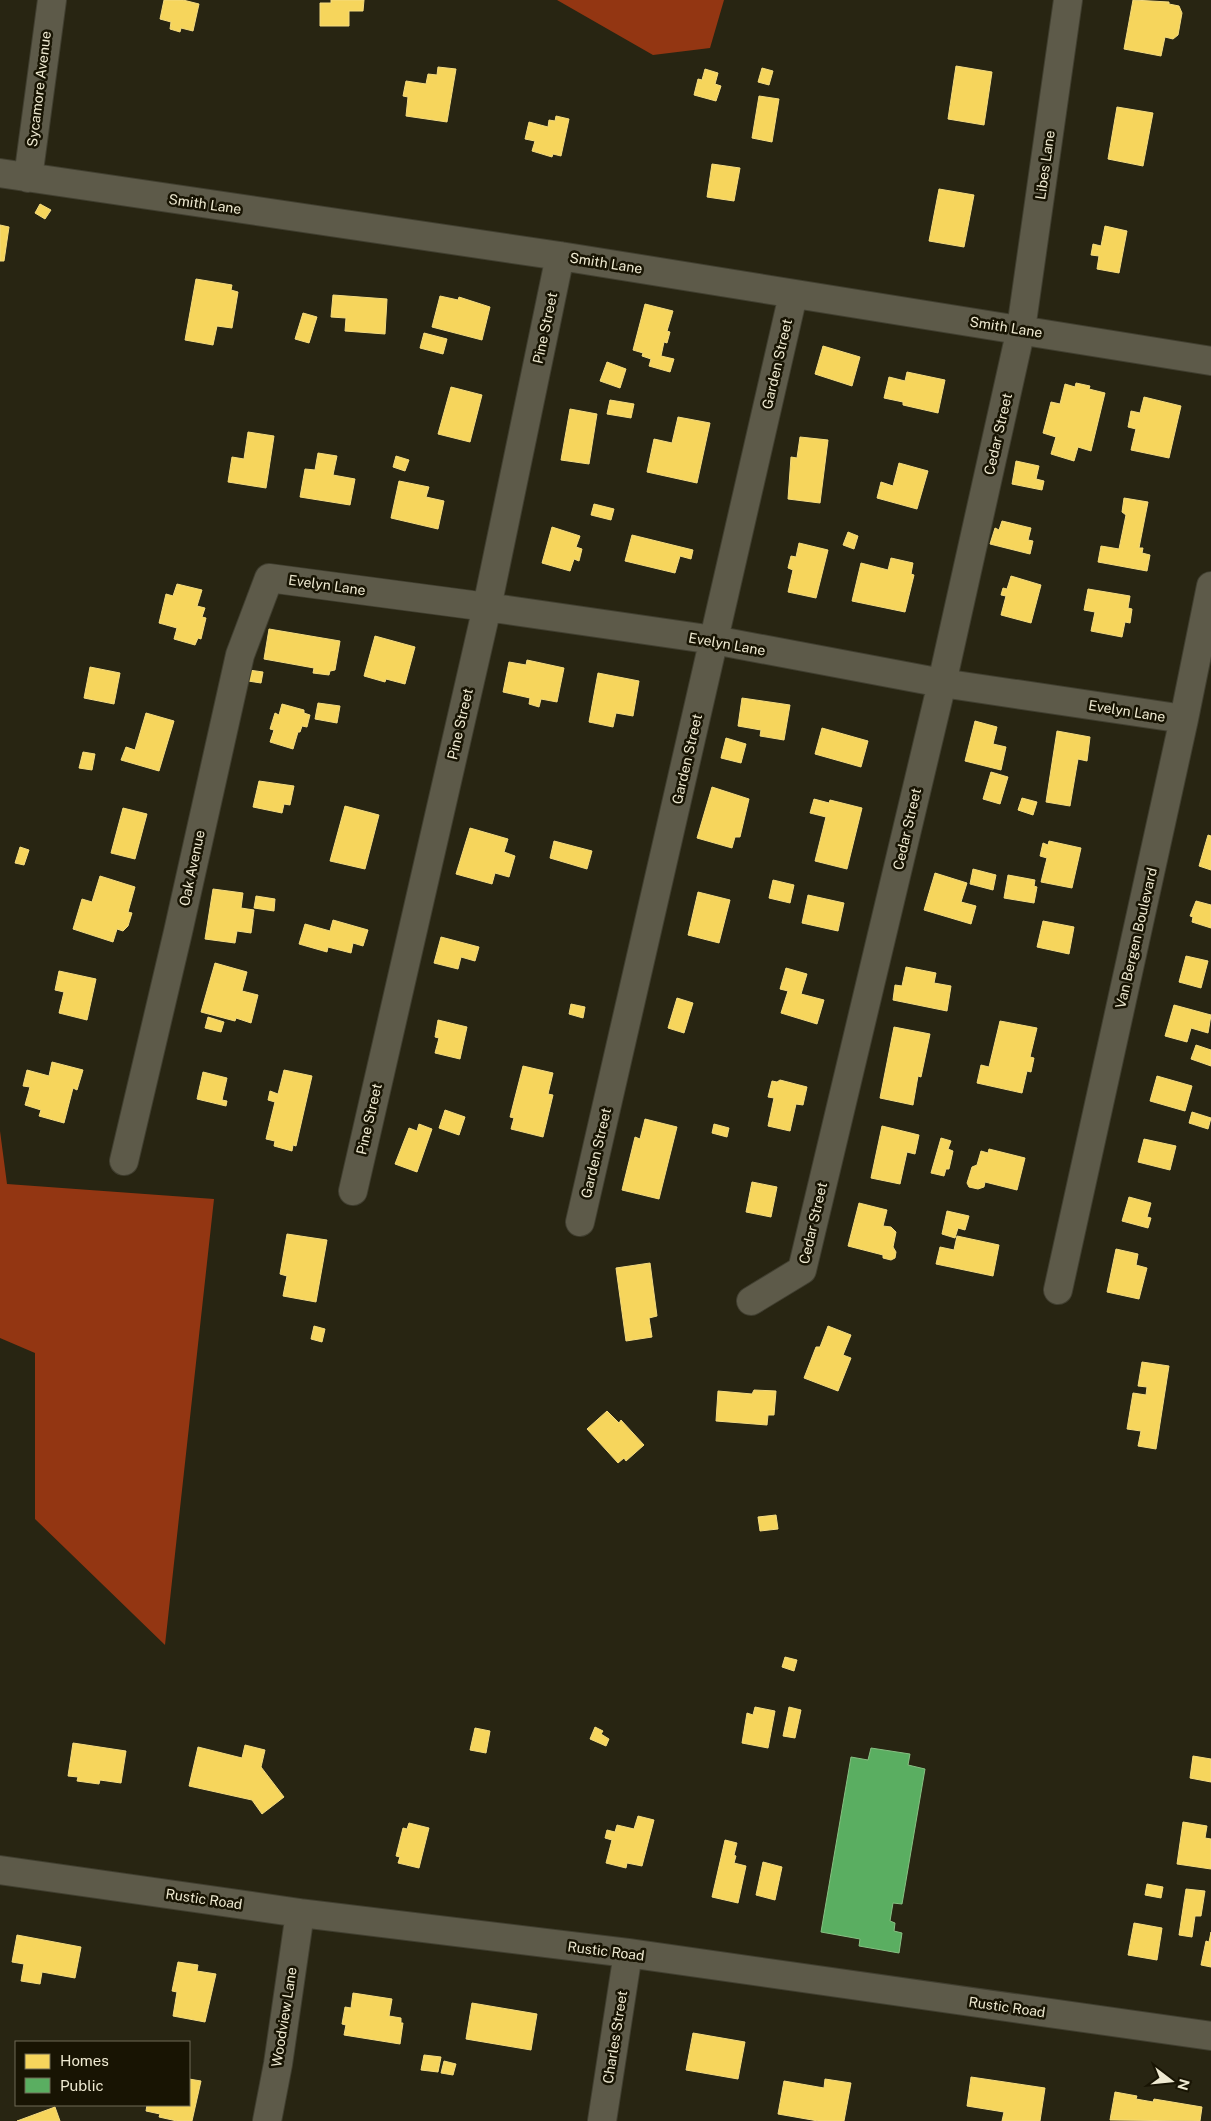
<svg xmlns="http://www.w3.org/2000/svg" width="1211" height="2121" viewBox="0 0 1211 2121" font-family="'Public Sans',sans-serif">
<style>
.forest{fill:#933612}
.homes{fill:#f6d55c;stroke:#f4db7f}
.public{fill:#5aae61;stroke:#87c083}
.lines{fill:none;stroke-linecap:round;stroke-linejoin:round}
.minor-casing{stroke:#413f30;stroke-width:30}
.minor{stroke:#5d5a49;stroke-width:28}
.labels{text-anchor:middle;dominant-baseline:central;stroke-width:5;stroke-linejoin:round;paint-order:stroke}
.street-label{font-size:14px;fill:#efead2;stroke:#181403}
</style>
<rect width="100%" height="100%" fill="#282512"/>
<path class="forest" d="M 557,0 L 724,0 L 710,48 L 653,55 Z
M 0,1131 L 7,1184 L 214,1199 L 165,1645 L 35,1519 L 35,1353 L 0,1338 Z"/>
<path class="homes" d="M 164,0 L 183,0 L 199,4 L 193,31 L 181,28 L 180,32 L 170,29 L 171,22 L 160,19 Z
M 331,0 L 364,0 L 363,11 L 349,11 L 349,26 L 320,26 L 320,3 L 331,3 Z
M 1133,0 L 1169,2 L 1169,4 L 1179,6 L 1182,13 L 1178,35 L 1173,39 L 1165,37 L 1161,56 L 1124,49 Z
M 956,66 L 992,72 L 984,125 L 948,119 Z
M 438,67 L 456,69 L 447,122 L 406,116 L 408,97 L 403,96 L 406,81 L 426,84 L 428,74 L 437,75 Z
M 762,68 L 773,71 L 769,85 L 758,82 Z
M 705,69 L 718,73 L 715,84 L 721,86 L 716,101 L 694,95 L 698,79 L 702,80 Z
M 759,96 L 779,99 L 772,142 L 752,138 Z
M 1117,107 L 1153,113 L 1143,166 L 1108,159 Z
M 556,116 L 569,119 L 561,156 L 553,154 L 552,157 L 532,151 L 535,141 L 525,139 L 529,122 L 548,127 L 549,120 L 555,121 Z
M 712,164 L 740,168 L 734,201 L 707,197 Z
M 939,189 L 974,195 L 964,247 L 929,241 Z
M 40,204 L 51,210 L 45,219 L 35,213 Z
M 0,225 L 9,227 L 4,261 L 0,261 Z
M 1105,226 L 1127,231 L 1119,273 L 1097,269 L 1099,256 L 1091,255 L 1093,244 L 1101,246 Z
M 196,279 L 232,285 L 231,290 L 238,292 L 232,328 L 217,326 L 213,345 L 185,340 Z
M 333,295 L 387,299 L 385,334 L 345,331 L 346,318 L 331,317 Z
M 440,296 L 458,300 L 459,297 L 490,307 L 482,340 L 432,327 Z
M 645,304 L 673,311 L 667,331 L 670,332 L 667,343 L 664,342 L 661,356 L 674,359 L 670,372 L 649,366 L 651,359 L 642,356 L 643,353 L 633,350 Z
M 303,313 L 317,317 L 309,343 L 295,339 Z
M 424,333 L 447,339 L 443,354 L 420,348 Z
M 823,346 L 860,357 L 852,386 L 815,374 Z
M 607,362 L 626,369 L 620,388 L 600,381 Z
M 907,372 L 945,380 L 938,413 L 903,405 L 903,402 L 884,398 L 889,377 L 905,381 Z
M 1076,383 L 1090,386 L 1089,389 L 1105,393 L 1091,451 L 1078,447 L 1074,461 L 1051,454 L 1056,437 L 1043,433 L 1051,402 L 1060,404 L 1065,384 L 1075,387 Z
M 451,387 L 482,395 L 470,442 L 438,434 Z
M 1144,397 L 1181,406 L 1169,458 L 1131,450 L 1136,429 L 1128,427 L 1131,411 L 1140,413 Z
M 610,400 L 634,404 L 631,418 L 607,414 Z
M 570,409 L 597,414 L 589,464 L 561,460 Z
M 678,417 L 710,423 L 697,483 L 647,472 L 654,439 L 672,443 Z
M 248,432 L 274,436 L 266,488 L 228,482 L 232,457 L 244,459 Z
M 800,437 L 828,440 L 820,503 L 788,499 L 791,457 L 797,458 Z
M 318,453 L 337,456 L 333,475 L 355,479 L 350,505 L 300,497 L 305,469 L 315,470 Z
M 396,456 L 409,460 L 405,471 L 393,467 Z
M 1016,461 L 1039,466 L 1036,479 L 1044,481 L 1042,490 L 1012,484 Z
M 899,463 L 928,471 L 917,509 L 877,498 L 881,482 L 893,486 Z
M 399,481 L 429,487 L 426,497 L 444,501 L 438,529 L 391,518 Z
M 1124,498 L 1148,502 L 1139,548 L 1143,548 L 1142,553 L 1150,555 L 1147,571 L 1098,562 L 1101,546 L 1119,549 L 1126,515 L 1122,512 Z
M 594,504 L 614,509 L 611,520 L 591,515 Z
M 1002,521 L 1031,528 L 1028,540 L 1033,541 L 1030,554 L 990,544 L 995,528 L 999,530 Z
M 552,527 L 580,536 L 576,547 L 582,549 L 579,561 L 574,559 L 570,571 L 542,563 Z
M 848,532 L 858,536 L 854,549 L 843,545 Z
M 632,535 L 693,550 L 691,559 L 680,556 L 675,573 L 625,561 Z
M 799,543 L 828,550 L 816,598 L 788,592 L 793,570 L 788,568 L 791,556 L 796,557 Z
M 891,558 L 913,563 L 911,574 L 914,575 L 905,612 L 852,601 L 861,563 L 888,570 Z
M 1011,576 L 1041,585 L 1031,623 L 1001,615 L 1006,596 L 1001,595 L 1003,588 L 1007,589 Z
M 177,584 L 202,590 L 197,606 L 205,608 L 202,617 L 206,618 L 201,639 L 198,638 L 195,645 L 174,639 L 177,628 L 159,623 L 166,594 L 173,596 Z
M 1088,589 L 1130,596 L 1128,608 L 1132,609 L 1130,623 L 1125,622 L 1122,637 L 1091,631 L 1095,612 L 1084,610 Z
M 269,629 L 340,641 L 335,670 L 330,671 L 329,675 L 313,673 L 314,668 L 264,659 Z
M 375,636 L 415,647 L 405,684 L 386,679 L 385,682 L 364,676 Z
M 527,660 L 564,668 L 557,702 L 541,699 L 539,707 L 529,704 L 530,698 L 503,692 L 509,662 L 526,665 Z
M 90,667 L 120,673 L 114,704 L 84,698 Z
M 249,670 L 263,672 L 261,683 L 248,681 Z
M 598,673 L 639,681 L 633,716 L 616,713 L 613,727 L 589,722 Z
M 742,698 L 790,705 L 784,740 L 760,736 L 761,730 L 738,726 Z
M 318,703 L 340,706 L 337,723 L 315,719 Z
M 282,704 L 304,710 L 304,713 L 310,715 L 307,727 L 302,726 L 300,732 L 298,732 L 293,749 L 270,742 L 274,730 L 270,729 L 275,713 L 279,715 Z
M 146,713 L 174,721 L 159,771 L 121,760 L 126,747 L 135,750 Z
M 975,721 L 997,727 L 993,744 L 1006,747 L 1001,770 L 965,761 Z
M 822,728 L 868,741 L 861,767 L 815,754 Z
M 1057,731 L 1090,737 L 1087,761 L 1078,759 L 1070,806 L 1046,802 Z
M 726,738 L 746,744 L 741,763 L 721,758 Z
M 83,752 L 95,754 L 92,770 L 79,768 Z
M 991,772 L 1008,777 L 1000,804 L 983,799 Z
M 259,781 L 294,786 L 290,805 L 284,804 L 282,813 L 253,807 Z
M 712,787 L 749,799 L 740,837 L 735,837 L 732,848 L 697,838 Z
M 1022,798 L 1037,802 L 1033,815 L 1018,810 Z
M 814,799 L 829,803 L 830,800 L 862,808 L 847,869 L 815,861 L 826,817 L 810,813 Z
M 345,806 L 379,815 L 365,869 L 330,861 Z
M 123,808 L 147,814 L 135,859 L 111,853 Z
M 470,828 L 508,839 L 504,852 L 515,856 L 509,877 L 495,873 L 492,884 L 456,874 Z
M 1208,835 L 1211,836 L 1211,870 L 1199,866 Z
M 554,841 L 592,851 L 587,869 L 550,858 Z
M 1049,841 L 1081,848 L 1072,888 L 1041,882 L 1047,858 L 1040,856 L 1043,843 L 1048,845 Z
M 20,847 L 29,850 L 24,865 L 15,863 Z
M 973,869 L 996,875 L 993,890 L 970,884 Z
M 935,873 L 967,883 L 961,902 L 976,906 L 971,924 L 924,910 Z
M 1008,875 L 1035,880 L 1034,886 L 1037,887 L 1034,903 L 1004,898 Z
M 100,876 L 135,887 L 128,912 L 132,913 L 128,926 L 123,931 L 117,929 L 113,942 L 73,929 L 82,899 L 92,902 Z
M 773,880 L 794,885 L 790,903 L 769,898 Z
M 213,889 L 243,893 L 241,908 L 254,910 L 251,933 L 237,931 L 235,943 L 205,939 Z
M 698,892 L 730,900 L 719,943 L 688,935 Z
M 808,895 L 844,903 L 838,931 L 802,923 Z
M 256,896 L 275,899 L 274,911 L 254,908 Z
M 1196,901 L 1211,905 L 1211,928 L 1192,922 L 1193,917 L 1190,916 Z
M 333,920 L 368,930 L 363,946 L 353,943 L 351,953 L 328,947 L 327,952 L 299,944 L 305,924 L 330,931 Z
M 1043,921 L 1074,927 L 1069,954 L 1037,947 Z
M 441,937 L 479,947 L 475,961 L 461,957 L 458,969 L 434,963 Z
M 1186,956 L 1208,961 L 1201,988 L 1179,982 Z
M 215,963 L 247,972 L 242,991 L 258,995 L 251,1023 L 236,1018 L 235,1021 L 201,1012 Z
M 906,967 L 936,973 L 934,983 L 951,986 L 947,1011 L 893,1000 L 895,985 L 902,986 Z
M 786,968 L 807,974 L 801,994 L 824,1000 L 817,1024 L 781,1013 L 788,991 L 780,989 Z
M 59,971 L 96,979 L 87,1020 L 59,1013 L 64,992 L 55,990 Z
M 677,998 L 693,1003 L 684,1033 L 668,1028 Z
M 571,1004 L 585,1007 L 583,1018 L 569,1014 Z
M 1174,1005 L 1211,1015 L 1208,1033 L 1191,1028 L 1187,1042 L 1165,1036 Z
M 208,1017 L 224,1022 L 221,1032 L 205,1028 Z
M 438,1020 L 467,1027 L 460,1059 L 435,1053 L 439,1038 L 435,1037 Z
M 1000,1021 L 1037,1028 L 1030,1057 L 1034,1058 L 1031,1072 L 1027,1071 L 1022,1093 L 977,1083 L 981,1065 L 989,1067 Z
M 894,1027 L 930,1034 L 921,1077 L 918,1076 L 913,1105 L 880,1098 Z
M 1196,1045 L 1211,1050 L 1211,1066 L 1191,1059 Z
M 52,1062 L 83,1070 L 77,1090 L 73,1088 L 64,1123 L 39,1116 L 41,1110 L 25,1105 L 30,1087 L 23,1086 L 27,1070 L 49,1076 Z
M 523,1066 L 553,1073 L 548,1094 L 553,1095 L 543,1137 L 511,1129 L 514,1118 L 510,1117 Z
M 284,1070 L 312,1076 L 296,1146 L 293,1145 L 292,1151 L 274,1146 L 275,1141 L 266,1139 L 275,1102 L 268,1100 L 270,1091 L 278,1094 Z
M 203,1072 L 227,1078 L 222,1100 L 227,1101 L 226,1106 L 197,1099 Z
M 1157,1076 L 1192,1086 L 1185,1111 L 1150,1101 Z
M 780,1080 L 807,1087 L 803,1105 L 796,1104 L 790,1131 L 768,1126 L 774,1098 L 768,1097 L 772,1081 L 777,1082 Z
M 445,1110 L 465,1117 L 459,1135 L 439,1128 Z
M 1192,1112 L 1211,1118 L 1208,1129 L 1189,1123 Z
M 645,1119 L 677,1127 L 659,1199 L 622,1190 L 635,1137 L 640,1139 Z
M 419,1124 L 432,1129 L 417,1172 L 395,1164 L 409,1128 L 417,1131 Z
M 714,1124 L 729,1128 L 727,1137 L 712,1133 Z
M 882,1126 L 919,1135 L 915,1154 L 907,1152 L 900,1184 L 871,1178 Z
M 941,1138 L 951,1141 L 948,1149 L 953,1151 L 949,1169 L 946,1169 L 944,1176 L 931,1173 Z
M 1144,1139 L 1176,1146 L 1170,1170 L 1138,1162 Z
M 989,1149 L 1025,1158 L 1017,1190 L 985,1182 L 984,1187 L 978,1189 L 969,1187 L 967,1183 L 972,1167 L 977,1165 L 981,1151 L 988,1153 Z
M 752,1182 L 777,1187 L 771,1217 L 746,1212 Z
M 1129,1197 L 1151,1203 L 1147,1217 L 1151,1218 L 1148,1228 L 1122,1221 Z
M 859,1203 L 887,1210 L 883,1226 L 891,1227 L 896,1232 L 893,1247 L 896,1252 L 895,1258 L 891,1260 L 883,1258 L 883,1255 L 848,1246 Z
M 947,1211 L 969,1216 L 965,1230 L 958,1228 L 955,1238 L 942,1234 Z
M 287,1234 L 327,1240 L 316,1302 L 283,1296 L 287,1276 L 280,1274 Z
M 957,1236 L 999,1245 L 993,1276 L 936,1264 L 940,1247 L 954,1250 Z
M 1116,1249 L 1138,1254 L 1136,1265 L 1147,1268 L 1139,1299 L 1107,1292 Z
M 650,1263 L 657,1316 L 649,1318 L 652,1337 L 626,1341 L 616,1268 Z
M 314,1326 L 325,1329 L 322,1342 L 311,1339 Z
M 828,1326 L 851,1335 L 843,1355 L 851,1358 L 838,1391 L 804,1378 L 816,1347 L 820,1347 Z
M 1142,1362 L 1169,1366 L 1156,1449 L 1138,1446 L 1141,1431 L 1127,1429 L 1133,1393 L 1146,1395 L 1147,1387 L 1138,1386 Z
M 754,1390 L 776,1391 L 774,1415 L 768,1415 L 767,1425 L 716,1421 L 718,1391 L 752,1394 Z
M 607,1411 L 619,1423 L 621,1420 L 644,1445 L 626,1461 L 624,1458 L 618,1463 L 587,1429 Z
M 776,1515 L 778,1529 L 760,1531 L 758,1517 Z
M 785,1657 L 797,1660 L 794,1671 L 782,1667 Z
M 755,1707 L 775,1711 L 768,1748 L 742,1743 L 747,1713 L 753,1715 Z
M 789,1707 L 801,1710 L 795,1738 L 783,1736 Z
M 595,1727 L 603,1731 L 601,1734 L 609,1739 L 606,1746 L 590,1739 Z
M 475,1728 L 490,1731 L 486,1753 L 470,1750 Z
M 73,1743 L 126,1751 L 121,1783 L 100,1780 L 99,1784 L 77,1781 L 78,1777 L 68,1776 Z
M 245,1745 L 265,1750 L 261,1767 L 284,1797 L 262,1814 L 252,1800 L 189,1786 L 198,1747 L 242,1758 Z
M 1193,1756 L 1211,1759 L 1211,1782 L 1190,1778 Z
M 638,1816 L 654,1820 L 642,1866 L 627,1863 L 626,1868 L 606,1863 L 612,1840 L 605,1838 L 607,1830 L 615,1832 L 617,1825 L 634,1829 Z
M 1183,1822 L 1207,1826 L 1205,1838 L 1211,1839 L 1211,1869 L 1177,1864 Z
M 409,1823 L 429,1828 L 419,1868 L 398,1863 L 400,1857 L 396,1856 L 403,1828 L 407,1829 Z
M 725,1840 L 737,1843 L 734,1855 L 736,1856 L 734,1863 L 746,1866 L 738,1903 L 712,1897 Z
M 763,1862 L 782,1867 L 775,1900 L 756,1895 Z
M 1147,1884 L 1163,1887 L 1161,1898 L 1145,1895 Z
M 1186,1889 L 1205,1891 L 1201,1916 L 1195,1916 L 1192,1937 L 1179,1935 Z
M 1134,1923 L 1162,1928 L 1157,1960 L 1128,1955 Z
M 1211,1932 L 1211,1967 L 1201,1965 L 1206,1941 L 1209,1942 Z
M 17,1935 L 81,1947 L 75,1978 L 42,1972 L 40,1984 L 21,1981 L 24,1964 L 12,1962 Z
M 178,1962 L 198,1965 L 197,1971 L 216,1974 L 205,2022 L 173,2016 L 177,1992 L 172,1991 Z
M 353,1993 L 392,1999 L 389,2016 L 401,2018 L 401,2023 L 403,2023 L 400,2044 L 344,2035 L 346,2025 L 342,2024 L 345,2007 L 351,2008 Z
M 472,2003 L 537,2014 L 531,2050 L 466,2039 Z
M 693,2033 L 745,2042 L 738,2079 L 686,2070 Z
M 424,2055 L 441,2057 L 438,2072 L 421,2070 Z
M 444,2061 L 456,2064 L 453,2075 L 441,2073 Z
M 971,2077 L 1045,2088 L 1040,2121 L 1002,2121 L 1004,2112 L 967,2106 Z
M 189,2079 L 201,2081 L 192,2121 L 177,2121 L 159,2117 L 160,2114 L 146,2111 L 147,2105 L 189,2105 Z
M 825,2079 L 851,2083 L 844,2121 L 818,2121 L 778,2114 L 784,2081 L 824,2088 Z
M 1115,2092 L 1137,2096 L 1136,2099 L 1153,2102 L 1154,2099 L 1202,2107 L 1200,2121 L 1110,2120 Z
M 55,2107 L 60,2121 L 17,2121 Z"/>
<path class="public" d="M 871,1748 L 910,1754 L 908,1765 L 925,1769 L 902,1904 L 893,1903 L 890,1921 L 895,1923 L 894,1931 L 902,1933 L 899,1953 L 859,1946 L 860,1939 L 821,1932 L 851,1757 L 868,1760 Z"/>
<g class="lines">
<g class="minor-casing">
<path id="minor" d="M 0,173 L 560,256 L 1211,361
M 28,178 L 52,0
M 124,1161 L 178,932 L 240,655 L 269,578 L 487,607 L 714,640 L 942,683 L 1184,719
M 353,1191 L 487,607 L 560,256
M 580,1222 L 793,295
M 1058,1290 L 1184,719 L 1211,586
M 751,1301 L 802,1270 L 942,683 L 1021,329 L 1068,0
M 0,1870 L 300,1913 L 628,1953 L 1211,2036
M 267,2121 L 278,2064 L 300,1913
M 602,2121 L 628,1953"/>
</g>
<use href="#minor" class="minor"/>
</g>
<g class="labels">
<g class="street-label">
<text transform="translate(39 89) rotate(-83)">Sycamore Avenue</text>
<text transform="translate(1045 165) rotate(-82)">Libes Lane</text>
<text transform="translate(205 204) rotate(8)">Smith Lane</text>
<text transform="translate(606 263) rotate(9)">Smith Lane</text>
<text transform="translate(1006 327) rotate(9)">Smith Lane</text>
<text transform="translate(545 328) rotate(-78)">Pine Street</text>
<text transform="translate(777 364) rotate(-77)">Garden Street</text>
<text transform="translate(998 434) rotate(-77)">Cedar Street</text>
<text transform="translate(327 585) rotate(8)">Evelyn Lane</text>
<text transform="translate(727 644) rotate(10)">Evelyn Lane</text>
<text transform="translate(1127 711) rotate(9)">Evelyn Lane</text>
<text transform="translate(460 724) rotate(-77)">Pine Street</text>
<text transform="translate(687 759) rotate(-77)">Garden Street</text>
<text transform="translate(907 829) rotate(-77)">Cedar Street</text>
<text transform="translate(192 868) rotate(-78)">Oak Avenue</text>
<text transform="translate(1136 938) rotate(-77)">Van Bergen Boulevard</text>
<text transform="translate(369 1119) rotate(-77)">Pine Street</text>
<text transform="translate(596 1153) rotate(-77)">Garden Street</text>
<text transform="translate(813 1223) rotate(-77)">Cedar Street</text>
<text transform="translate(204 1899) rotate(8)">Rustic Road</text>
<text transform="translate(606 1951) rotate(7)">Rustic Road</text>
<text transform="translate(1007 2007) rotate(8)">Rustic Road</text>
<text transform="translate(284 2017) rotate(-81)">Woodview Lane</text>
<text transform="translate(615 2037) rotate(-81)">Charles Street</text>
</g>
</g>
<rect x="15" y="2041" width="175" height="65" fill="#181403" stroke="#6e6a56"/>
<rect x="25" y="2054" width="25" height="15" fill="#f6d55c" stroke="#6e6a56"/>
<text x="60" y="2066" font-size="15" fill="#efead2">Homes</text>
<rect x="25" y="2078" width="25" height="15" fill="#5aae61" stroke="#6e6a56"/>
<text x="60" y="2091" font-size="15" fill="#efead2">Public</text>
<g transform="translate(1171 2081) rotate(106)" stroke="#181403" stroke-width="4" paint-order="stroke">
<path d="M0-4L9 19L0 12L-9 19Z" fill="#efead2"/>
<text y="-8" font-size="14" font-weight="bold" text-anchor="middle" fill="#efead2">N</text>
</g>
</svg>
